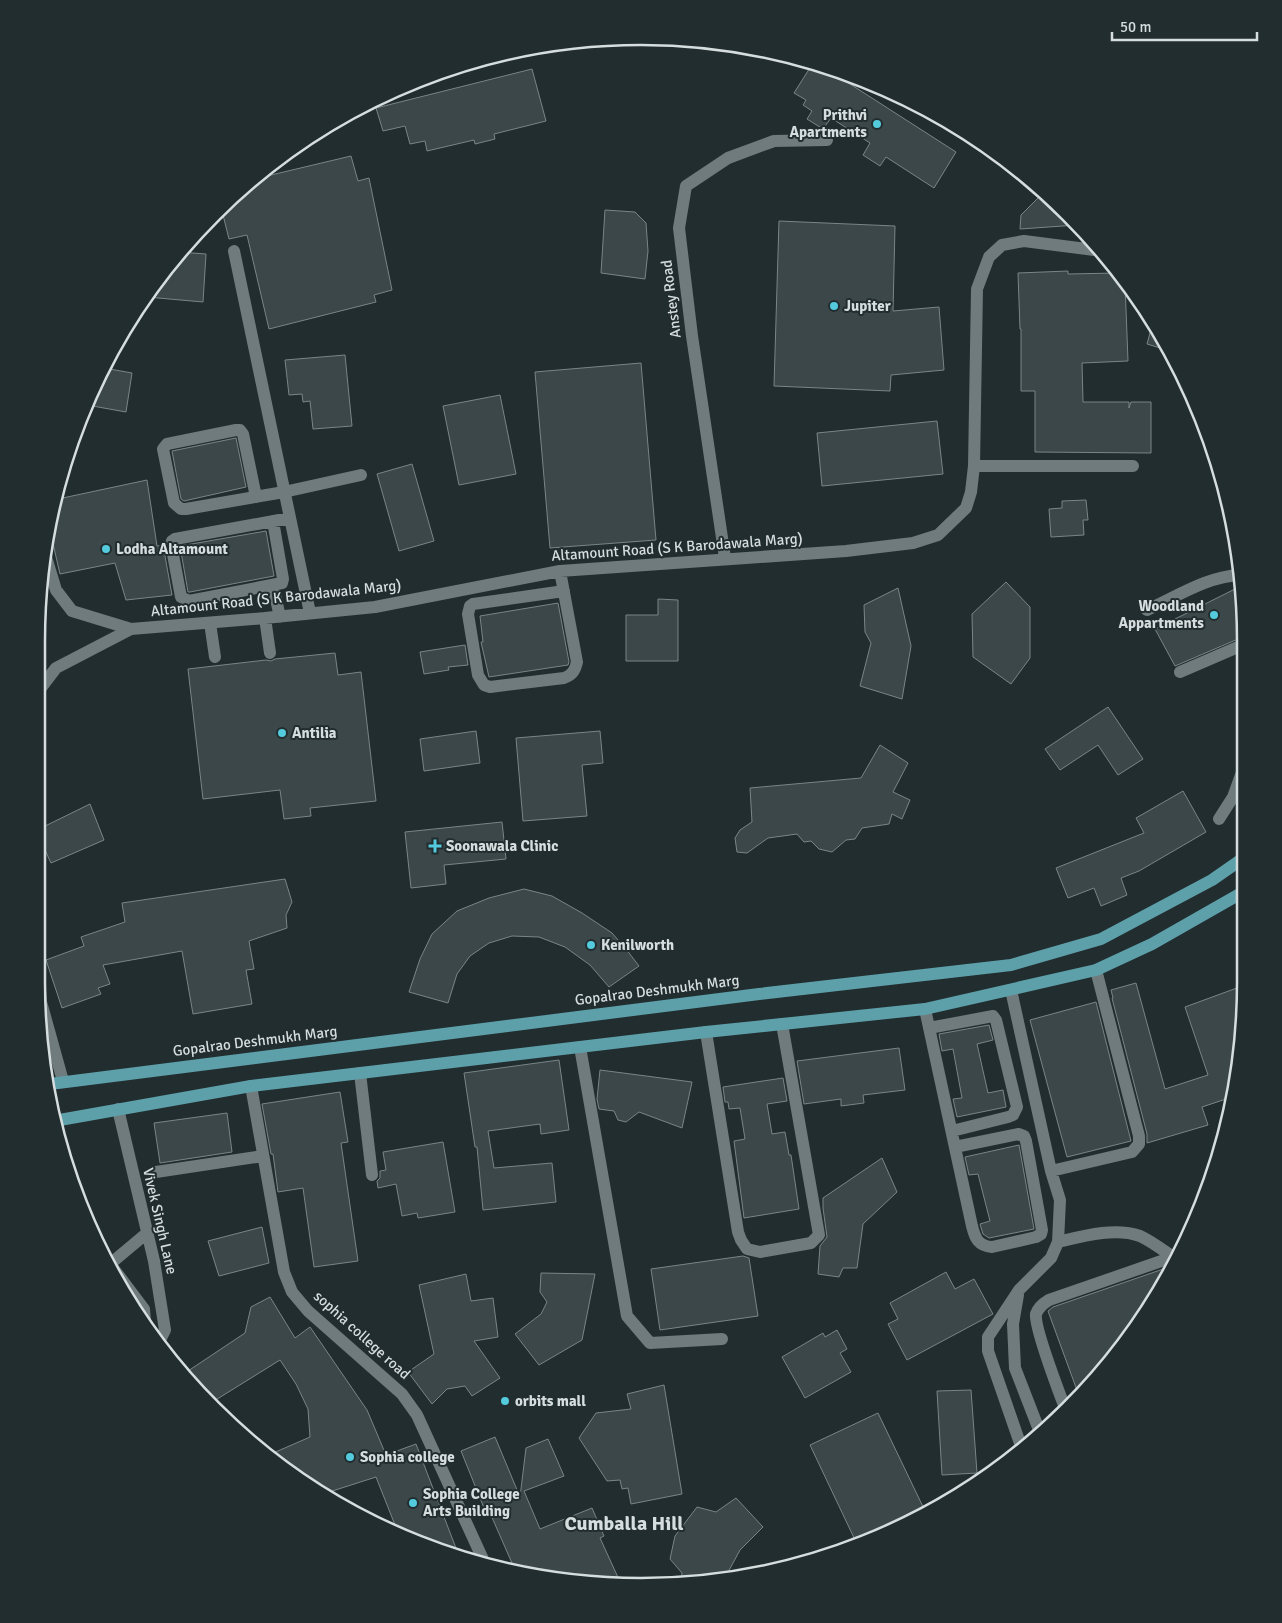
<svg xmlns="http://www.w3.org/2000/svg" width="1282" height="1623" viewBox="0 0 1282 1623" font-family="Signika,sans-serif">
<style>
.building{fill:#3b4749;stroke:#798588}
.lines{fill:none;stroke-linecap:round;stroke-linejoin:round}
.minor{stroke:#6f7b7d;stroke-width:12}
.major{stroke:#5da0aa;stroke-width:12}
.poi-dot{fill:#54cadd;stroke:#222d2f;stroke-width:2}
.labels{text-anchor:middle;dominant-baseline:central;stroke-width:4;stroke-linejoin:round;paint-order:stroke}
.poi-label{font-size:15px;font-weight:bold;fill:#d6ddde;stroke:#222d2f;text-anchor:start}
.street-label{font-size:15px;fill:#d6ddde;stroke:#222d2f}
.district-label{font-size:20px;font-weight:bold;fill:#d6ddde;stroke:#222d2f}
.rim{fill:none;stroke:#d6ddde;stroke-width:2.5}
</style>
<rect width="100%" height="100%" fill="#222d2f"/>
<path class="building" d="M 813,63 L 822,66 L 956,152 L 934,188 L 886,157 L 880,166 L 863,155 L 870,143 L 831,118 L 823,129 L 807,119 L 812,111 L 803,105 L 806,100 L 794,93 Z
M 532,69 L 546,121 L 494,134 L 495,139 L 475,144 L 474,140 L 427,151 L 425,141 L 410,144 L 405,126 L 383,131 L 376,108 Z
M 351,156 L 358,181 L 369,178 L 392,290 L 374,295 L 376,302 L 269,329 L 247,235 L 229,239 L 221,207 L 250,180 Z
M 1043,193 L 1049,199 L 1077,225 L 1020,229 L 1021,215 Z
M 605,210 L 635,212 L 646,223 L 648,251 L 645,279 L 601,273 Z
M 779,221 L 895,226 L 893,311 L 939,307 L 944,370 L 891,375 L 890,391 L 774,386 Z
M 179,252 L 206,254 L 203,302 L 147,297 Z
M 1068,271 L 1068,274 L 1117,273 L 1125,283 L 1128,361 L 1082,363 L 1083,402 L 1129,402 L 1129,408 L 1131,402 L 1151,402 L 1151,453 L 1035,452 L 1035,391 L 1021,391 L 1021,329 L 1020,329 L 1018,273 Z
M 1153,322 L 1165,339 L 1170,351 L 1147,344 Z
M 345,355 L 352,426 L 313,429 L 310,401 L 303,402 L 302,394 L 289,395 L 285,360 Z
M 641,363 L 656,540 L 550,548 L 535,372 Z
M 104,368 L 132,373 L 126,412 L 87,405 Z
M 500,395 L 516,474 L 459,485 L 443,406 Z
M 937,421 L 943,474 L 822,486 L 817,433 Z
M 236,438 L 246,487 L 184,501 L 181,499 L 172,451 Z
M 412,464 L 434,541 L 399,551 L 377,474 Z
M 147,480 L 157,546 L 163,545 L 172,595 L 126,600 L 115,563 L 60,574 L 51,535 L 58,499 Z
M 1086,500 L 1088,520 L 1083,520 L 1084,535 L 1051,537 L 1049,509 L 1062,508 L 1062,501 Z
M 266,531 L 274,576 L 190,592 L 188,592 L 180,546 Z
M 1006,582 L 1030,607 L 1030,658 L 1011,684 L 973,657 L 972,614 Z
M 898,588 L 911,646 L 902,699 L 860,686 L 871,643 L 865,632 L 864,605 Z
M 1235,589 L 1243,591 L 1244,601 L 1245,636 L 1175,666 L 1155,629 Z
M 658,599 L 678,600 L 678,661 L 626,661 L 626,615 L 658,615 Z
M 558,603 L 569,662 L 568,665 L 489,677 L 481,642 L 483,642 L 480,616 Z
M 465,645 L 468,665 L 448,667 L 449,670 L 424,674 L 420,652 Z
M 335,653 L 338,675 L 361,672 L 376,801 L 310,808 L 311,816 L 284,819 L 280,790 L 203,799 L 188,669 L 266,660 L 271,661 L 275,659 Z
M 1108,707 L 1143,759 L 1118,775 L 1098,745 L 1060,770 L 1045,749 Z
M 476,731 L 480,763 L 424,771 L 420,739 Z
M 600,731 L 603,763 L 582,765 L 587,816 L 523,821 L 516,738 Z
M 880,745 L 908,763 L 893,792 L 910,800 L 902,819 L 892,814 L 889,824 L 862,828 L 855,839 L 846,840 L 832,852 L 819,849 L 811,841 L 804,842 L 797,834 L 768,838 L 747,853 L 737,852 L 735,838 L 740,830 L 752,822 L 750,788 L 861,778 Z
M 1183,791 L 1206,832 L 1139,871 L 1121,878 L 1127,895 L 1101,906 L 1094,888 L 1068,898 L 1056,868 L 1144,833 L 1136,818 Z
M 90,804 L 104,840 L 51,863 L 37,833 L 37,830 Z
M 502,822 L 506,859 L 444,865 L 446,884 L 411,888 L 405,832 Z
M 285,879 L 292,902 L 286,915 L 287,928 L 249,941 L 254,969 L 246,970 L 252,1004 L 193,1014 L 182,951 L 103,965 L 110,984 L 98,988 L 101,994 L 62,1008 L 46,960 L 84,946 L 81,937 L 125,922 L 122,903 Z
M 524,889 L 552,896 L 582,913 L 612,933 L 626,949 L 639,966 L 609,987 L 590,965 L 565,947 L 539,937 L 512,936 L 489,943 L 470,956 L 457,974 L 448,1003 L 409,992 L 420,959 L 432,934 L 457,911 L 489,898 Z
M 1136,983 L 1165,1089 L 1208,1075 L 1185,1007 L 1245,985 L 1235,1096 L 1202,1107 L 1208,1125 L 1147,1143 L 1147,1134 L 1112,998 L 1113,998 L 1111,990 Z
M 1096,1002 L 1131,1141 L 1067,1157 L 1030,1020 Z
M 989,1025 L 993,1040 L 977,1044 L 988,1093 L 1003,1090 L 1006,1107 L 957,1117 L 953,1099 L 962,1098 L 953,1049 L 942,1051 L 939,1034 Z
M 899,1048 L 905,1090 L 863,1095 L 864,1103 L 841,1106 L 841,1099 L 804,1104 L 797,1061 Z
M 559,1060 L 569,1130 L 541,1134 L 540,1124 L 488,1131 L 494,1168 L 552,1163 L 556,1202 L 483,1210 L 477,1147 L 475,1147 L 464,1073 Z
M 600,1070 L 692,1082 L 682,1128 L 639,1112 L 626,1122 L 618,1120 L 614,1111 L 599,1109 L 597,1099 Z
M 783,1078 L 787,1101 L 767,1104 L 772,1134 L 785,1132 L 789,1155 L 791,1155 L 799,1209 L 744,1218 L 734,1141 L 745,1139 L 740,1108 L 729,1109 L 728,1102 L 725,1102 L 723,1087 Z
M 340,1092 L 348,1142 L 341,1143 L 358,1261 L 314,1267 L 303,1188 L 278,1192 L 273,1154 L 271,1154 L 262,1104 Z
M 227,1113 L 232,1152 L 160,1163 L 154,1123 Z
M 443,1142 L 455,1212 L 418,1218 L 417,1213 L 402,1216 L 396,1184 L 378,1188 L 377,1181 L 380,1178 L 380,1171 L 386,1170 L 383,1152 Z
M 1019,1145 L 1034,1229 L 989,1238 L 983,1234 L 980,1224 L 990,1221 L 978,1174 L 969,1175 L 965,1157 Z
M 882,1158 L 897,1192 L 863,1224 L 857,1268 L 843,1268 L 839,1277 L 818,1274 L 820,1246 L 827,1237 L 823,1208 L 823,1198 Z
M 262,1227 L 269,1263 L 219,1276 L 208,1241 Z
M 743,1256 L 749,1258 L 758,1316 L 660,1330 L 651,1269 Z
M 1172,1266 L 1144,1318 L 1078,1393 L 1048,1311 L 1053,1307 Z
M 946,1272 L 955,1289 L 974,1279 L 993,1314 L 907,1360 L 888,1324 L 898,1319 L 890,1303 Z
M 541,1273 L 595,1274 L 582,1340 L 539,1365 L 515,1334 L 541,1314 L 547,1302 L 540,1292 Z
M 466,1274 L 471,1301 L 493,1298 L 498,1337 L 474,1341 L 500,1378 L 472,1396 L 465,1386 L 447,1389 L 432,1404 L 408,1372 L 434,1354 L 419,1285 Z
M 270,1297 L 295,1338 L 310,1327 L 367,1410 L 386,1455 L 416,1444 L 459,1556 L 397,1530 L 376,1477 L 323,1494 L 271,1454 L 310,1437 L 308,1409 L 296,1384 L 280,1360 L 214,1401 L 211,1396 L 206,1400 L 185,1373 L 245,1333 L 251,1307 Z
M 837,1330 L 847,1349 L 840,1353 L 851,1372 L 805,1398 L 782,1357 L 823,1333 L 825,1337 Z
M 664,1385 L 682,1494 L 631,1504 L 628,1488 L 622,1489 L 620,1480 L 607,1481 L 579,1438 L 596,1413 L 631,1409 L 627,1394 Z
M 971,1390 L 977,1473 L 942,1475 L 937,1391 Z
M 878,1413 L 926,1513 L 856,1542 L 810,1445 Z
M 495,1437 L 520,1497 L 526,1448 L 548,1439 L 564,1476 L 524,1491 L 540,1529 L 592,1508 L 604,1536 L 600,1538 L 621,1584 L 515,1570 L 487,1506 L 484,1508 L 461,1451 Z
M 736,1498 L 763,1527 L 740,1550 L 726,1576 L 681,1581 L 682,1573 L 670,1559 L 675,1536 L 697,1507 L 716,1512 Z"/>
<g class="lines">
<path class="minor" d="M 234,251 L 310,613
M 974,466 L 1133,466
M 256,497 L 243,434 L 240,430 L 236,430 L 167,444 L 163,449 L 174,503 L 181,509 L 186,509 L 284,492 L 361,475
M 273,521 L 283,579 L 282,583 L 189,601 L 181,597 L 171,544 L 172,541 L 175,539 L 290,518
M 46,557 L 56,590 L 72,611 L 131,629 L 265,618 L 375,607 L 560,571 L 846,551 L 913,543 L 938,535 L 966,508 L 971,492 L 974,466 L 977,289 L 989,257 L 1002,245 L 1024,241 L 1102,251
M 725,558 L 692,336 L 679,228 L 686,186 L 728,158 L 774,141 L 827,140
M 560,571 L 577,662 C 575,671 572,675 564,678 L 490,687 L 484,685 L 478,675 L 468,614 L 470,606 L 473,604 L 564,591
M 273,586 L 280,617
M 1147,610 C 1176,597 1208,576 1240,575
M 265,618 L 270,653
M 210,623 L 215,657
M 1180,672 L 1238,647 L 1245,647
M 37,693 L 56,668 L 131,629
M 1219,819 L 1233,797 L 1245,764
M 36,942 L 41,1002 L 63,1081
M 1011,990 L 1051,1171 L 1060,1200 L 1058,1242 L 1051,1258 L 1019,1290 L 988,1337 L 988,1351 L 1022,1449
M 925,1009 L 972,1226 C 975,1238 978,1246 992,1247 L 1036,1237 L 1041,1234 L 1042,1230 L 1026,1141 L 1024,1136 L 1019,1134 L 955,1147
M 929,1028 L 993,1016 L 996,1020 L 1017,1107 L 1013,1115 L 1008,1117 L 952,1131
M 706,1032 L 738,1232 L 741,1240 L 747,1249 L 760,1252 L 811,1243 L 819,1235 L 782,1024
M 580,1047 L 627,1316 L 650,1343 L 722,1339
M 360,1073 L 372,1175
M 251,1086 L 284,1272 L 292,1292 L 308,1311 L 402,1394 L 417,1415 L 486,1566
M 118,1109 L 154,1261 L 165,1330 L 160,1340
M 1051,1171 L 1132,1152 L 1139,1144 L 1139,1136 L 1096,970
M 156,1172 L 263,1156
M 1058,1242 C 1083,1236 1115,1227 1140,1236 C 1151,1241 1163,1250 1173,1257
M 108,1263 L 110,1264 L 147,1233
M 110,1264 L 144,1309 L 145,1321
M 1018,1295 L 1013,1324 L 1015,1368 L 1041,1435
M 1065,1408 C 1059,1392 1034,1327 1036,1314 C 1038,1308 1044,1303 1049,1300 L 1173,1257 L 1176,1258"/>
<path class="major" d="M 50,1084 L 759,994 L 1011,965 L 1101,939 L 1212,880 L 1245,857
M 54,1121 L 251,1086 L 706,1032 L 925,1009 L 1096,970 L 1152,944 L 1245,891"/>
</g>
<g class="poi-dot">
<circle cx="877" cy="124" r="5"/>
<circle cx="834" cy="306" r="5"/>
<circle cx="106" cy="549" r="5"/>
<circle cx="1214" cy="615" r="5"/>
<circle cx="282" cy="733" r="5"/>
<path d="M432.5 838.5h5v5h5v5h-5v5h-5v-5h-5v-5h5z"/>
<circle cx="591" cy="945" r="5"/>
<circle cx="505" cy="1401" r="5"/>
<circle cx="350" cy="1457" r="5"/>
<circle cx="413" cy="1503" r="5"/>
</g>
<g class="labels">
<g class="poi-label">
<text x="867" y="115" text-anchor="end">Prithvi<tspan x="867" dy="17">Apartments</tspan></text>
<text x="844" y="306">Jupiter</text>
<text x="116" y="549">Lodha Altamount</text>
<text x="1204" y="606" text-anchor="end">Woodland<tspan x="1204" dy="17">Appartments</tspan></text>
<text x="292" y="733">Antilia</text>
<text x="446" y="846">Soonawala Clinic</text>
<text x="601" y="945">Kenilworth</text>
<text x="515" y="1401">orbits mall</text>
<text x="360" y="1457">Sophia college</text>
<text x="423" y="1494">Sophia College<tspan x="423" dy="17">Arts Building</tspan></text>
</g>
<g class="street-label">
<text transform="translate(671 299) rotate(-97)">Anstey Road</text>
<text transform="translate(677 547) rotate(-4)">Altamount Road (S K Barodawala Marg)</text>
<text transform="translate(276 598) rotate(-6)">Altamount Road (S K Barodawala Marg)</text>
<text transform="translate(657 990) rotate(-7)">Gopalrao Deshmukh Marg</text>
<text transform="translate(255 1041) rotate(-7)">Gopalrao Deshmukh Marg</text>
<text transform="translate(160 1221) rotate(77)">Vivek Singh Lane</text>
<text transform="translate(362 1335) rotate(42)">sophia college road</text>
</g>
<g class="district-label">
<text x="624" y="1523">Cumballa Hill</text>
</g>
</g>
<path d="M0 0H1282V1623H0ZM641 45H641A596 596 0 0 1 1237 641V982A596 596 0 0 1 641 1578H641A596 596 0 0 1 45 982V641A596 596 0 0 1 641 45Z" fill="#222d2f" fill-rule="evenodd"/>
<path class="rim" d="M641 45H641A596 596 0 0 1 1237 641V982A596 596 0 0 1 641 1578H641A596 596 0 0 1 45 982V641A596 596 0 0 1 641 45Z"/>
<path d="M1112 32v8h145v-8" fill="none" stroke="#d6ddde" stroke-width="2.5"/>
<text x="1120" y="32" font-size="15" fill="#d6ddde" stroke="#222d2f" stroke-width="4" paint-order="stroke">50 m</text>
</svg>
